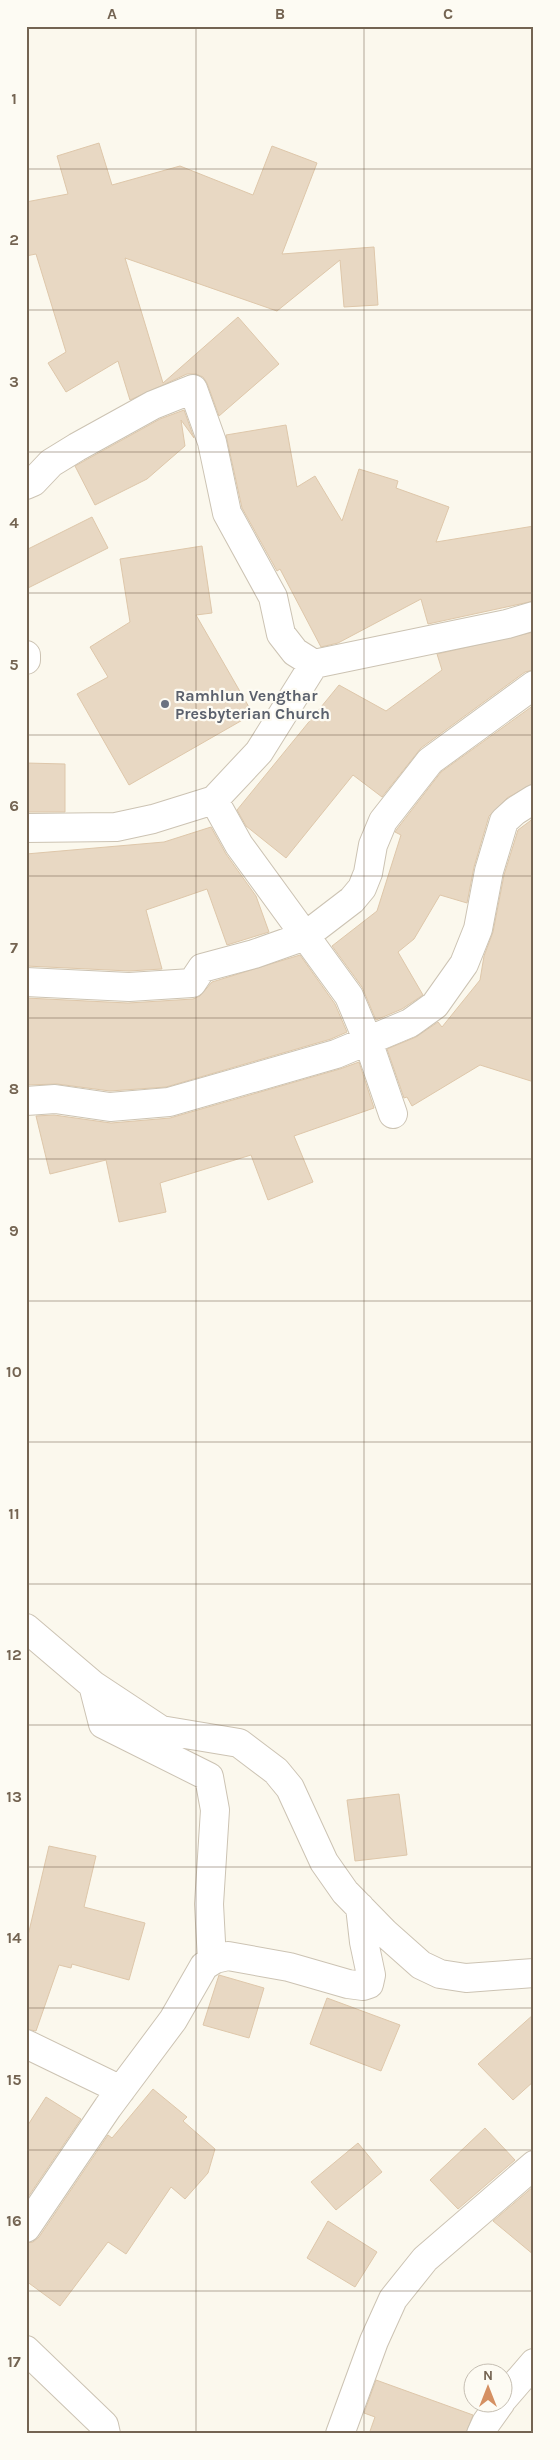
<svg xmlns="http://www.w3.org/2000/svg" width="560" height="2460" viewBox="0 0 560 2460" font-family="Karla,sans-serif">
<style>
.building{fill:#e8d8c3;stroke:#dec7aa}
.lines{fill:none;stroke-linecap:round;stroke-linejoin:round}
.minor-casing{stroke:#ccc3b3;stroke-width:30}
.minor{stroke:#fff;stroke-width:28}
.grid{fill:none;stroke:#746452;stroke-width:1;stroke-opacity:0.55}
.worship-dot{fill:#6b7280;stroke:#fdfbf3;stroke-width:2}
.labels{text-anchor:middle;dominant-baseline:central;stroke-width:4.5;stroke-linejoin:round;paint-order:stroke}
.worship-label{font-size:16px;font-weight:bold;fill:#5b616d;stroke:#fdfbf3;text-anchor:start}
.neatline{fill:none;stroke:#746452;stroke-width:2}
.grid-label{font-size:16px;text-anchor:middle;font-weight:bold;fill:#746452}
</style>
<rect width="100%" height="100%" fill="#fbf8ed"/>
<path class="building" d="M 99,143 L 112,185 L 180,166 L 253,195 L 272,146 L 317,163 L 282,254 L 374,247 L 378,305 L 344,307 L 340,260 L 277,311 L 125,258 L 163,383 L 238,317 L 279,364 L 219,416 L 207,383 L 203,377 L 196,374 L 187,374 L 130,400 L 118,361 L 66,392 L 48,363 L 66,352 L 36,254 L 26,256 L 26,202 L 68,194 L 57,156 Z
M 184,410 L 194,438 L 181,420 L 185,446 L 147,479 L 95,505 L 75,466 L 160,419 Z
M 286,425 L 297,487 L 315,476 L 342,521 L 359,469 L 398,481 L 396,488 L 449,507 L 436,542 L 534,526 L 534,601 L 428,624 L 421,599 L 338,643 L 321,647 L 280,569 L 277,571 L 242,508 L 226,435 Z
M 92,517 L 108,548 L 26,589 L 26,550 Z
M 202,546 L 212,613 L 196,615 L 253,714 L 129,785 L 77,694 L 108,677 L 90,647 L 130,622 L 120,559 Z
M 534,632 L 534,670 L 525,672 L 421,748 L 382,797 L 353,775 L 286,858 L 246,826 L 237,810 L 339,685 L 386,711 L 442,670 L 437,654 Z
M 534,705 L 534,783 L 507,798 L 489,816 L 474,867 L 467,903 L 440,895 L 414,939 L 398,952 L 423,995 L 402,1009 L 376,1020 L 362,987 L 332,946 L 377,911 L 401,835 L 395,832 L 397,829 L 441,772 Z
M 26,763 L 65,764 L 65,812 L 26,812 Z
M 534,818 L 534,1082 L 480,1065 L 412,1106 L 407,1097 L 404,1098 L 387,1049 L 416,1037 L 438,1022 L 442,1027 L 480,980 L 484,956 L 493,932 L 504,875 L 518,830 Z
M 211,827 L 226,854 L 256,896 L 269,932 L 227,945 L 207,889 L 146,910 L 162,969 L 129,971 L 26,966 L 26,854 L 164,842 Z
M 300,955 L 335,1004 L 347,1032 L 331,1039 L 166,1087 L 110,1091 L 57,1084 L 26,1085 L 26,998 L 128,1003 L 193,999 L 200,996 L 212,982 Z
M 359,1062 L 374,1108 L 294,1136 L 313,1182 L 268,1200 L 251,1155 L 160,1183 L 166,1212 L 119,1222 L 106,1160 L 50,1174 L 36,1116 L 54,1115 L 111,1123 L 170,1118 L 340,1069 Z
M 399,1794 L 407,1855 L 355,1861 L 347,1800 Z
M 49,1846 L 96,1856 L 84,1907 L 145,1923 L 129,1980 L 72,1964 L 71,1968 L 59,1965 L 36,2031 L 26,2029 L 26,1944 Z
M 219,1975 L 264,1988 L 249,2038 L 203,2025 Z
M 327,1998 L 400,2025 L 381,2071 L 310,2044 Z
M 534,2014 L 534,2081 L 513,2100 L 478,2064 Z
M 153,2089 L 187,2117 L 183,2121 L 215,2149 L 208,2173 L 185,2199 L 171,2187 L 126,2254 L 108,2242 L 60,2306 L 26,2281 L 26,2243 L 33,2242 L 39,2237 L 108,2135 L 112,2138 Z
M 46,2097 L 81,2119 L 26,2200 L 26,2128 Z
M 485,2128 L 515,2160 L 458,2209 L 430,2180 Z
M 358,2143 L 382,2172 L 336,2210 L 311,2182 Z
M 534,2186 L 534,2255 L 493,2221 Z
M 328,2221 L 377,2252 L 355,2287 L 307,2258 Z
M 376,2380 L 473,2415 L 466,2434 L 369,2434 L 375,2417 L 364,2413 Z"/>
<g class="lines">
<g class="minor-casing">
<path id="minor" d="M 26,485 L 33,482 L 51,463 L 77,447 L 153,405 L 193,389 L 212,442 L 227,513 L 273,597 L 281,634 L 295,652 L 314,664
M 26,655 L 26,660
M 214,800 L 239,845 L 349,996 L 368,1041 L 393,1114
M 26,828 L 116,827 L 153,819 L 214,800 L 259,752 L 314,664 L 507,624 L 534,616
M 26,982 L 129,987 L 192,983 L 202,968 L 254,954 L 305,936 L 352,900 L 362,888 L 368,873 L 373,845 L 383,821 L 430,761 L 534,685
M 26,1101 L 55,1099 L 110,1107 L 169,1102 L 336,1054 L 410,1023 L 435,1005 L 464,964 L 478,929 L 489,871 L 504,821 L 515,811 L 534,799
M 26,1628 L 93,1685 L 161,1730 L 239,1743 L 276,1771 L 290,1788 L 324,1862 L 345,1892 L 385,1933 L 421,1965 L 440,1974 L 466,1978 L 534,1973
M 93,1685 L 103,1724 L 209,1777 L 215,1810 L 209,1904 L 212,1961
M 26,2044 L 121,2090
M 26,2228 L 108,2107 L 173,2020 L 204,1966 L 215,1959 L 228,1956 L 289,1967 L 348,1984 L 363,1986 L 369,1984 L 371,1975 L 364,1942 L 360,1907
M 26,2350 L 104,2425 L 106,2434
M 502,2400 L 534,2363
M 340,2434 L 374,2341 L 393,2299 L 425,2259 L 534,2165
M 481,2434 L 486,2423 L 501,2402"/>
</g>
<use href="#minor" class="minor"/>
</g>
<path class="grid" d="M 196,26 L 196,2434M 364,26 L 364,2434M 26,169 L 534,169M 26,310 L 534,310M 26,452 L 534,452M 26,593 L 534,593M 26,735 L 534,735M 26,876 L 534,876M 26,1018 L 534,1018M 26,1159 L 534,1159M 26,1301 L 534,1301M 26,1442 L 534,1442M 26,1584 L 534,1584M 26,1725 L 534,1725M 26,1867 L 534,1867M 26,2008 L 534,2008M 26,2150 L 534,2150M 26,2291 L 534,2291"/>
<circle class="worship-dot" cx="165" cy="704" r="5"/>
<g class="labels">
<g class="worship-label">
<text x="175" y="695">Ramhlun Vengthar<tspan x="175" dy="18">Presbyterian Church</tspan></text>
</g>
</g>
<rect width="560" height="2460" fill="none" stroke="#fdfbf3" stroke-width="55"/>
<g transform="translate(488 2388)"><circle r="24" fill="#fdfbf3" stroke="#c6bfb3"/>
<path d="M0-4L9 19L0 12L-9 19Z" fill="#d59062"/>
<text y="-8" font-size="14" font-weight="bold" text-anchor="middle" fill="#746452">N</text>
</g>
<rect x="28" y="28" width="504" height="2404" class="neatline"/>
<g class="grid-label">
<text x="112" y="19">A</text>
<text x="280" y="19">B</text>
<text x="448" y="19">C</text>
<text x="14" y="104">1</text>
<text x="14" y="245">2</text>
<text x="14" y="387">3</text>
<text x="14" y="528">4</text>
<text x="14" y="670">5</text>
<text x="14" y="811">6</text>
<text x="14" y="953">7</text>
<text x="14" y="1094">8</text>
<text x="14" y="1236">9</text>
<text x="14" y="1377">10</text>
<text x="14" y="1519">11</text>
<text x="14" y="1660">12</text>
<text x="14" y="1802">13</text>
<text x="14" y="1943">14</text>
<text x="14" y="2085">15</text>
<text x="14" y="2226">16</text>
<text x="14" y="2367">17</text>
</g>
</svg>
